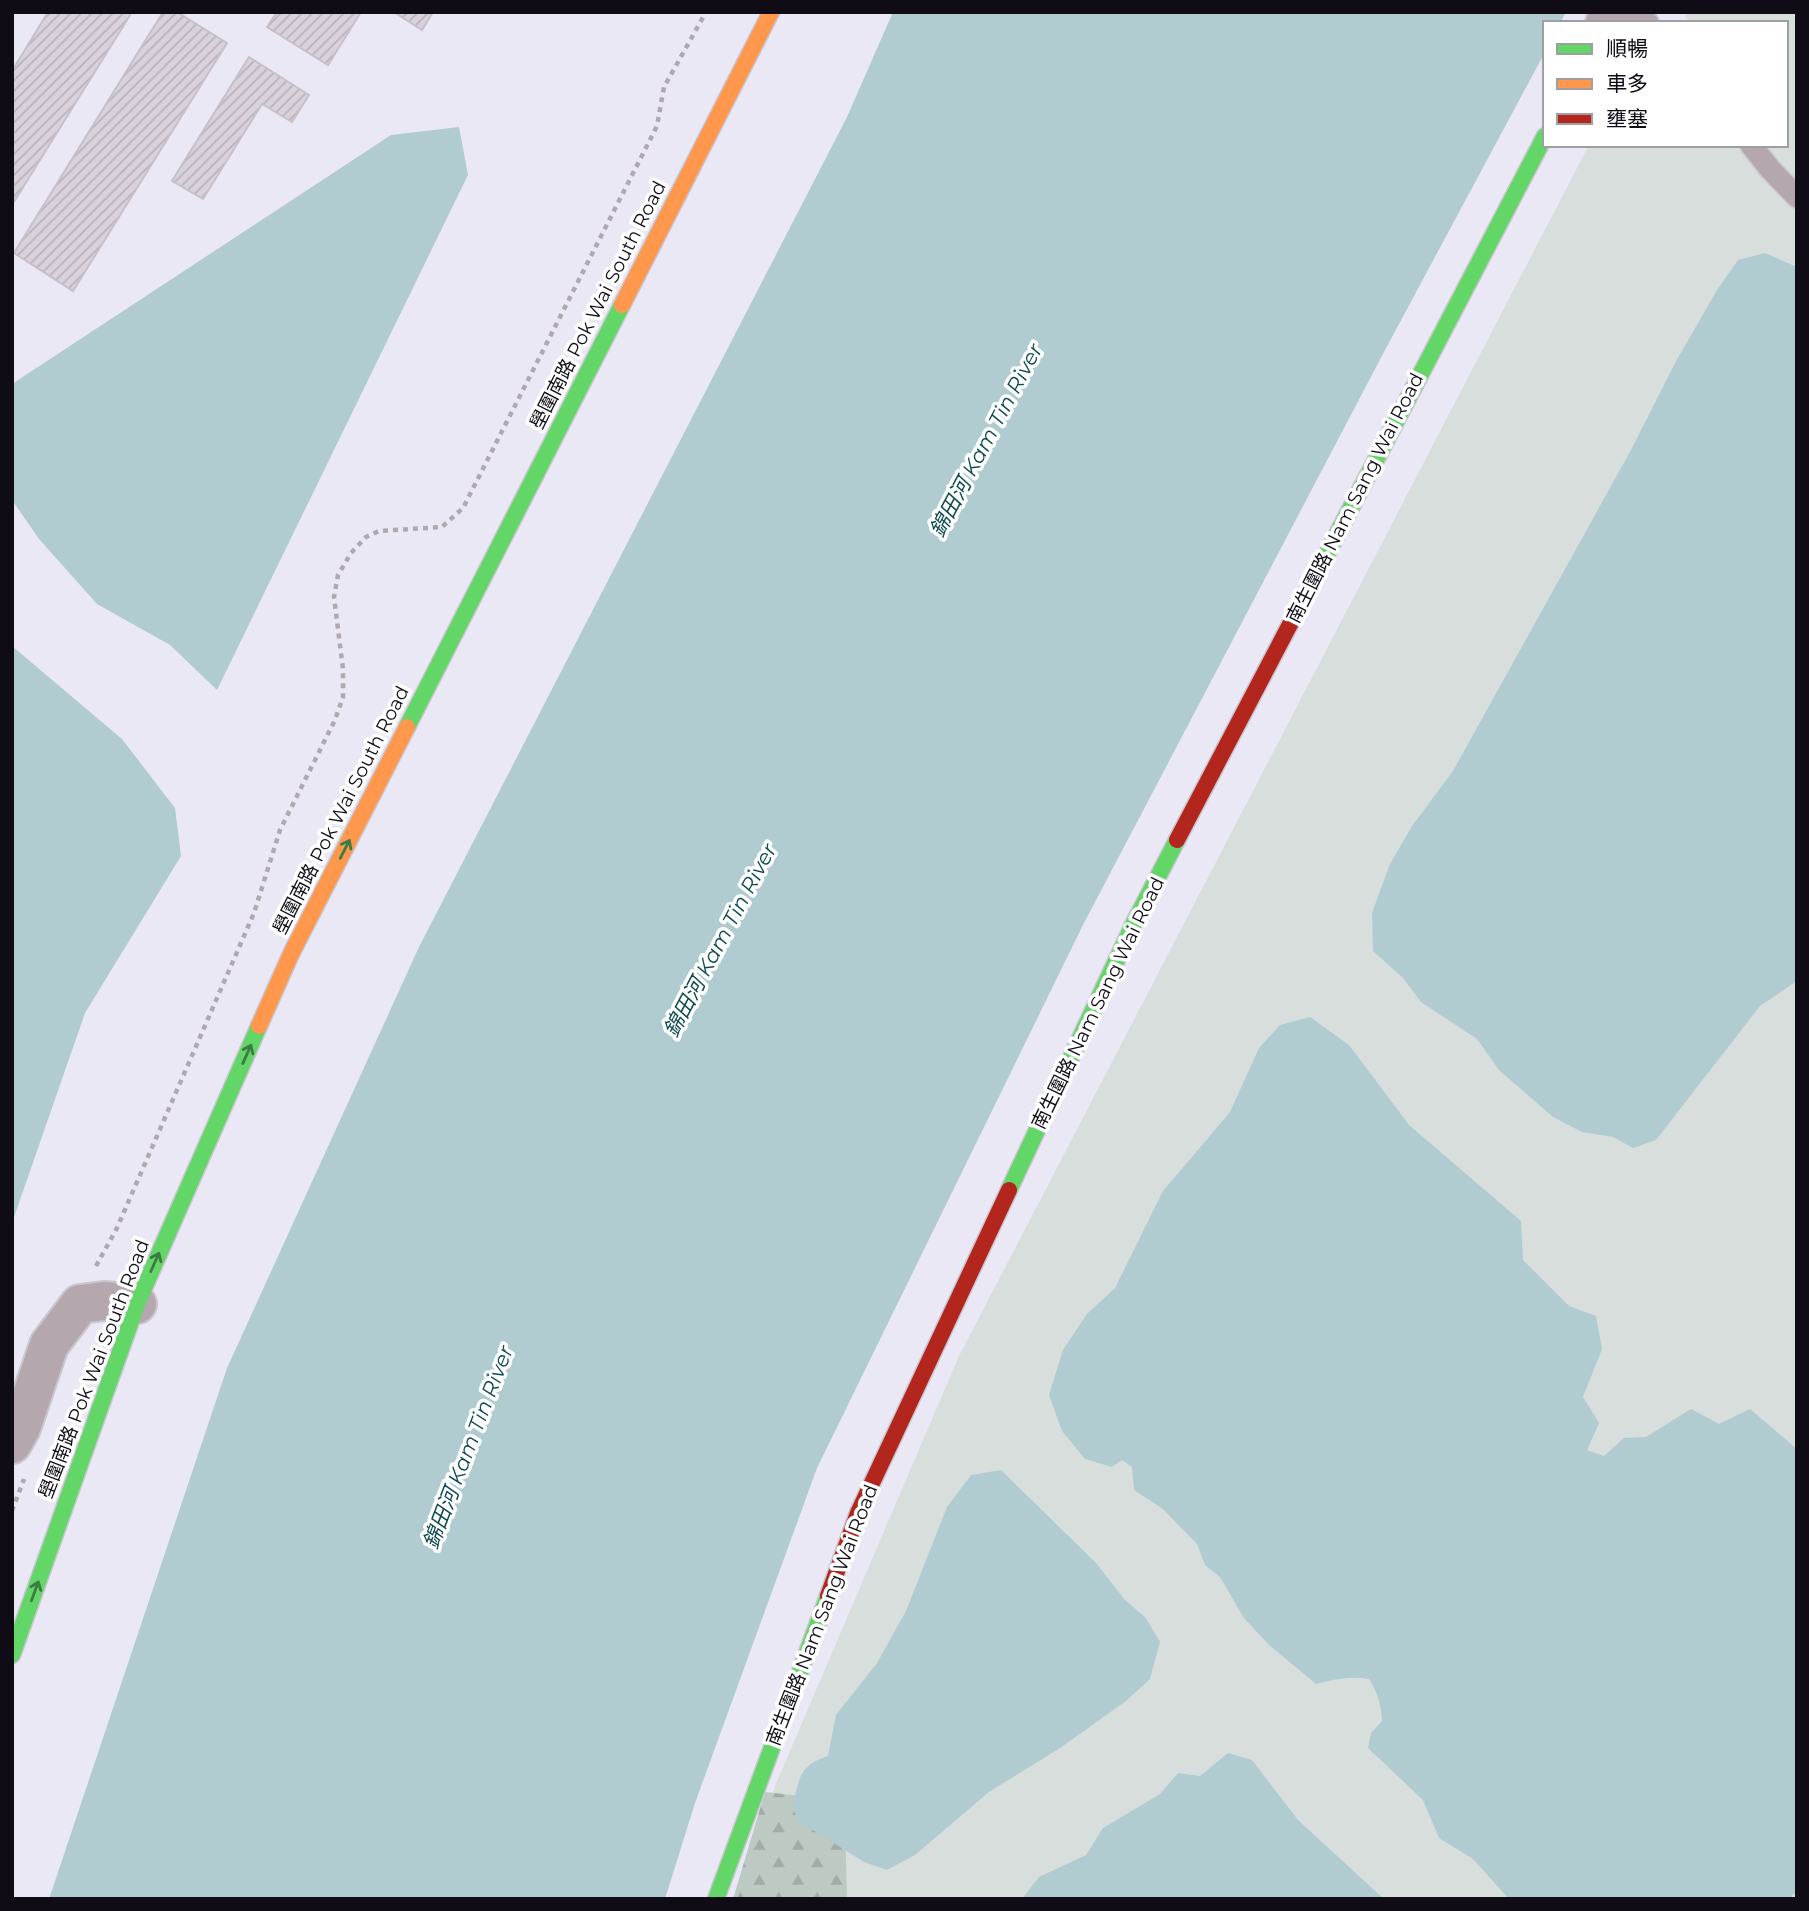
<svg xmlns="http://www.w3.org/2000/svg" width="1809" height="1911" viewBox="0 0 1809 1911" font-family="Montserrat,'Noto Sans TC',sans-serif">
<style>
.grass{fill:#d7dedc}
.forest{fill:url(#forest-firs)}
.water{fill:#b0ccd1}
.building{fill:url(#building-hatch);stroke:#c7c0c9;stroke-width:2}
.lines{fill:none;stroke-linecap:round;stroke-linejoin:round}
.lane-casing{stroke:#c9c6d0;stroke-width:24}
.street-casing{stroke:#c9c6d0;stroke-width:42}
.fast-casing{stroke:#c9c6d0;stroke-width:19}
.slow-casing{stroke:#c9c6d0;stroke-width:19}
.jam-casing{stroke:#c9c6d0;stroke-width:19}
.path{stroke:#b0a8af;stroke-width:4.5;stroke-dasharray:5 5;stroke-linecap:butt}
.lane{stroke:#b4a8ae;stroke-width:21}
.street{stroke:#b4a8ae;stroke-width:38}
.fast{stroke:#63d668;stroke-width:16}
.slow{stroke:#ff974d;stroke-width:16}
.jam{stroke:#b3261e;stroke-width:16}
.oneway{stroke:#3d7b43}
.labels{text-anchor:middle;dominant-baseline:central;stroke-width:7;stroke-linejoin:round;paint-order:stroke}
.street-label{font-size:19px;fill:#0f0c16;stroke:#fff}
.water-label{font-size:21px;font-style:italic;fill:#0d4b4e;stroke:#fff}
</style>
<defs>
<pattern id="forest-firs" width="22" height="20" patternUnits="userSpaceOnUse" patternTransform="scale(1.75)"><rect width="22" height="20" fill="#bdcac4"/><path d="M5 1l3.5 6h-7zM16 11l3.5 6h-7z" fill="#a1aca8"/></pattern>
<pattern id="building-hatch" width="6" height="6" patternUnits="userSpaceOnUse" patternTransform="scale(1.75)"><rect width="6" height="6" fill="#d9d1db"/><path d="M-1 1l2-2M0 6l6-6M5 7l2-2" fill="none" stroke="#b9b2bb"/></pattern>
</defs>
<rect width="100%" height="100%" fill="#ebe8f5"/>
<path class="grass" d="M 1684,12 L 1797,12 L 1797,1899 L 740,1899 L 775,1786 L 959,1356 L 1589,145 L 1786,145 L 1786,23 L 1688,23 Z"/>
<path class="forest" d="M 765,1792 L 820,1798 L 845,1823 L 847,1899 L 733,1899 Z"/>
<path class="water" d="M 893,12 L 1566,12 L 1560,23 L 1545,23 L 1545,52 L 1384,352 L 1083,925 L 817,1468 L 695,1803 L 665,1899 L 49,1899 L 227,1368 L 419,947 L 847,117 Z
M 459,127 L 468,175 L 217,690 L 170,645 L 97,604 L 39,539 L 12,500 L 12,384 L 391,135 Z
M 1765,253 L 1797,267 L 1797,981 L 1760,1006 L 1656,1140 L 1633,1148 L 1613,1137 L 1582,1132 L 1553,1117 L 1499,1070 L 1477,1039 L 1421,1002 L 1403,978 L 1373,951 L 1372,913 L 1390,864 L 1412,826 L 1453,771 L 1631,450 L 1675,363 L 1717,290 L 1738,260 Z
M 12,646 L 122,739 L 175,808 L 181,856 L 85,1013 L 12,1223 Z
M 1310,1017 L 1349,1045 L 1409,1125 L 1521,1221 L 1523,1260 L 1569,1306 L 1596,1316 L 1602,1349 L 1583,1397 L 1599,1423 L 1587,1450 L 1604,1456 L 1624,1438 L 1646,1437 L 1691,1409 L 1719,1424 L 1750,1409 L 1797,1449 L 1797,1891 L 1789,1899 L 1509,1899 L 1473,1859 L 1439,1838 L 1423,1800 L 1368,1748 L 1371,1733 L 1382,1721 C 1381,1705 1378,1693 1369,1679 C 1351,1676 1334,1679 1316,1684 L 1269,1645 L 1244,1618 L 1220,1577 L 1205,1565 L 1197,1544 L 1163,1509 L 1134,1490 L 1132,1467 L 1122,1460 L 1112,1467 L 1085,1459 L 1062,1431 L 1049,1395 L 1063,1350 L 1087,1314 L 1115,1288 L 1163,1191 L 1230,1112 L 1259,1048 L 1280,1025 Z
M 1001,1470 L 1096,1563 L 1125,1600 L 1145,1617 L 1160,1642 L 1150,1679 L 1126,1701 L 1060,1748 L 989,1792 L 915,1855 L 887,1870 L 864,1862 L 800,1822 L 792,1808 C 800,1780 797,1766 828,1756 L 836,1715 L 877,1663 L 906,1611 L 947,1507 L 971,1475 Z
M 1228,1753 L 1252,1760 L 1298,1820 L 1384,1899 L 1022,1899 L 1039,1877 L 1086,1855 L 1103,1828 L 1160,1794 L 1178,1773 L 1200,1776 Z"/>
<path class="building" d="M 48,12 L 132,12 L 12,205 L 12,71 Z
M 163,12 L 177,12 L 227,43 L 73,291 L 14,253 Z
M 277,12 L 361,12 L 328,65 L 267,27 Z
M 394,12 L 433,12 L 422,30 Z
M 249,57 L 309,95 L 292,122 L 262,104 L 203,199 L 172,181 Z"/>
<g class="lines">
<g class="lane-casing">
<path id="lane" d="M 1632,12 L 1648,23
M 1751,145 L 1770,169 L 1797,197"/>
</g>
<g class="street-casing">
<path id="street" d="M 1605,23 L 1611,12
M 12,1444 L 21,1428 L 49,1345 L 80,1304 L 104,1301 L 137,1304"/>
</g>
<g class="fast-casing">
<path id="fast" d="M 1319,569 L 1545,136
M 407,727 L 622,305
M 1009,1190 L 1135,921 L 1177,840
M 12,1655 L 137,1304 L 259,1026
M 716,1899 L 828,1596"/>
</g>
<g class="slow-casing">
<path id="slow" d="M 622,305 L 771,12
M 259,1026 L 291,954 L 407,727"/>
</g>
<g class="jam-casing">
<path id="jam" d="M 1177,840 L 1319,569
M 828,1596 L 858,1513 L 1009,1190"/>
</g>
<path class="path" d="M 96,1266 L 117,1228 L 254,913 L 280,830 L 335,720 L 343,697 L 343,669 L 334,597 L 338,575 L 351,553 L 366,537 L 379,531 L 442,527 L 463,508 L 657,126 L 664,87 L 706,12
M 12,1511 L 24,1479"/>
<use href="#lane" class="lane"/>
<use href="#street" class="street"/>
<use href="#fast" class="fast"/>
<use href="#slow" class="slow"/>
<use href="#jam" class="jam"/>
</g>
<defs><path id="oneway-shaft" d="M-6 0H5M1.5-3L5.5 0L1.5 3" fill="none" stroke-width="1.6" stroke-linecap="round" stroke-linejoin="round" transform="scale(1.75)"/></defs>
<g class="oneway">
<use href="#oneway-shaft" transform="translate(345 849) rotate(-63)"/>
<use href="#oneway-shaft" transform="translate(247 1054) rotate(-66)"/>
<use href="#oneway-shaft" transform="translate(155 1262) rotate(-66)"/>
<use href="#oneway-shaft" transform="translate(35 1591) rotate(-70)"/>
</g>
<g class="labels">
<g class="street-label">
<text transform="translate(598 305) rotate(-63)">壆圍南路 Pok Wai South Road</text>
<text transform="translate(1355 498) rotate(-63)">南生圍路 Nam Sang Wai Road</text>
<text transform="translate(341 810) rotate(-63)">壆圍南路 Pok Wai South Road</text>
<text transform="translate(1098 1003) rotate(-64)">南生圍路 Nam Sang Wai Road</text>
<text transform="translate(94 1369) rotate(-69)">壆圍南路 Pok Wai South Road</text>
<text transform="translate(822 1615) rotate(-69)">南生圍路 Nam Sang Wai Road</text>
</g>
<g class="water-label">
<text transform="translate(986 440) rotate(-62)">錦田河 Kam Tin River</text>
<text transform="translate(720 940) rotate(-62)">錦田河 Kam Tin River</text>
<text transform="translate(468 1447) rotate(-69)">錦田河 Kam Tin River</text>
</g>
</g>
<rect width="1809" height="1911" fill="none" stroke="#0f0c16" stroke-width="28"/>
<rect x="1543" y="21" width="245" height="126" fill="#ffffff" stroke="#9f9ea2" stroke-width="2"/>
<rect x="1557" y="44" width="35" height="10" fill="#63d668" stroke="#9f9ea2" stroke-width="2"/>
<text x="1606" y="56" font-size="21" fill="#0f0c16">順暢</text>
<rect x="1557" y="79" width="35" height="10" fill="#ff974d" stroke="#9f9ea2" stroke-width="2"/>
<text x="1606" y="91" font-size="21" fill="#0f0c16">車多</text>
<rect x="1557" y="114" width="35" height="10" fill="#b3261e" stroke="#9f9ea2" stroke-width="2"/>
<text x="1606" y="126" font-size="21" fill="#0f0c16">壅塞</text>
</svg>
